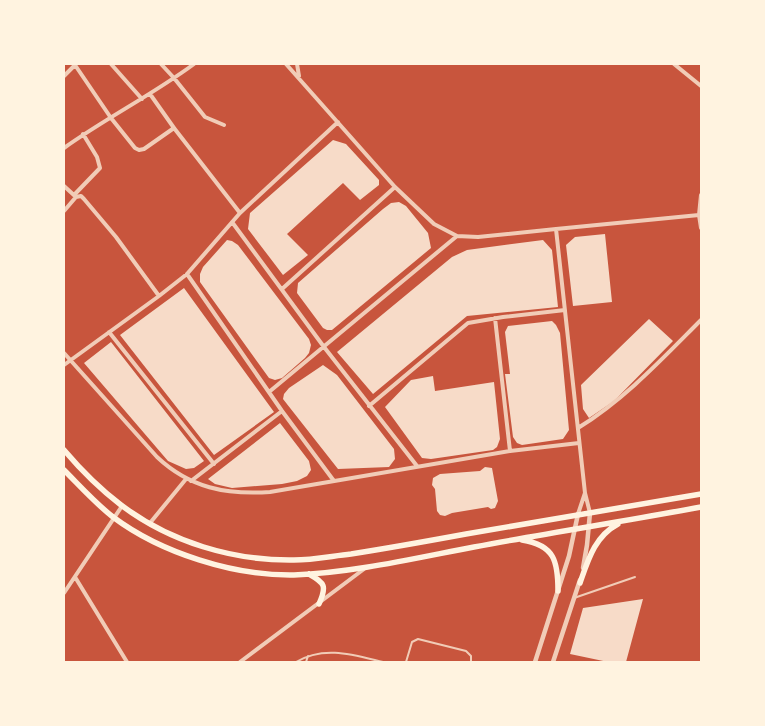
<svg xmlns="http://www.w3.org/2000/svg" width="765" height="726" viewBox="0 0 765 726" font-family="Montserrat,sans-serif">
<style>
.building{fill:#f7dbc8}
.lines{fill:none;stroke-linecap:round;stroke-linejoin:round}
.service{stroke:#f1ccb7;stroke-width:2}
.minor{stroke:#f1ccb7;stroke-width:4}
.tertiary{stroke:#f1ccb7;stroke-width:4.5}
.primary{stroke:#fff3e0;stroke-width:5.5}
</style>
<rect width="100%" height="100%" fill="#c8553d"/>
<path class="building" d="M 333,140 L 346,144 L 379,180 L 379,185 L 360,200 L 343,183 L 287,234 L 308,255 L 283,275 L 248,229 L 250,213 Z
M 399,202 L 406,206 L 428,233 L 431,248 L 332,330 L 327,330 L 323,328 L 297,293 L 298,283 L 383,209 L 391,203 Z
M 605,234 L 612,302 L 573,306 L 566,245 L 575,237 Z
M 227,240 L 232,241 L 238,245 L 309,339 L 311,345 L 309,353 L 305,358 L 282,378 L 275,380 L 269,378 L 200,282 L 200,274 L 203,267 Z
M 543,240 L 552,250 L 558,307 L 467,316 L 373,394 L 337,352 L 452,257 L 467,250 L 482,248 Z
M 184,288 L 274,412 L 214,455 L 120,335 Z
M 649,319 L 673,341 L 614,401 L 589,418 L 583,409 L 581,385 Z
M 552,321 L 556,325 L 560,333 L 569,430 L 563,439 L 522,445 L 517,443 L 513,437 L 505,374 L 510,374 L 505,332 L 508,326 Z
M 111,342 L 204,461 L 194,468 L 186,469 L 168,461 L 84,363 Z
M 323,365 L 337,375 L 394,449 L 395,459 L 389,467 L 338,469 L 283,399 L 284,394 L 289,388 Z
M 433,376 L 435,391 L 494,382 L 500,439 L 497,447 L 493,450 L 431,459 L 422,458 L 385,407 L 411,380 Z
M 280,423 L 309,461 L 311,470 L 307,476 L 297,481 L 282,484 L 232,488 L 215,484 L 208,479 Z
M 485,467 L 492,468 L 498,501 L 495,508 L 491,509 L 488,507 L 452,513 L 445,516 L 440,515 L 437,511 L 435,489 L 432,485 L 433,478 L 440,474 L 480,471 Z
M 643,599 L 626,662 L 608,662 L 570,654 L 583,608 Z"/>
<g class="lines">
<path class="service" d="M 574,598 L 635,577
M 296,662 C 324,645 354,655 383,662
M 306,662 L 308,656
M 406,662 L 412,642 L 418,639 L 466,651 L 471,656 L 471,662"/>
<path class="minor" d="M 111,64 L 142,99
M 161,64 L 174,78 L 205,117 L 224,125
M 286,64 L 395,187 L 434,224 L 457,236 L 478,237 L 556,229 L 585,493 L 590,513
M 297,64 L 299,76
M 674,64 L 701,86
M 64,76 L 75,65 L 111,118 L 135,148 L 139,150 L 144,149 L 174,128 L 240,213
M 150,94 L 174,128
M 64,148 C 106,118 152,95 194,64
M 64,186 L 76,197 L 81,196 L 84,199 L 116,237 L 159,296
M 74,195 L 100,168 L 97,157 L 83,134
M 701,195 L 699,215 L 701,228
M 64,211 L 76,197
M 232,222 L 324,347 L 417,466
M 556,229 L 699,215
M 187,274 L 282,411 L 334,481
M 282,289 L 395,187
M 495,318 L 510,451
M 109,332 L 214,464
M 64,353 L 157,457 C 190,488 226,495 270,492 L 510,451 L 579,443
M 64,365 L 159,296 L 187,274 L 240,213 L 338,122
M 269,392 L 457,236
M 369,406 L 468,323 L 503,317 L 565,310
M 578,428 C 625,399 662,359 701,320
M 191,481 L 282,411
M 578,514 L 585,493
M 150,523 L 186,479
M 75,577 L 127,662
M 64,593 L 122,506
M 240,662 L 364,569"/>
<path class="tertiary" d="M 583,568 L 587,545 L 590,513
M 535,662 L 569,556 L 578,514
M 553,662 L 580,580"/>
<path class="primary" d="M 64,450 C 81,470 100,489 121,505 C 170,542 233,561 294,560 C 313,560 332,556 351,554 C 389,548 428,541 466,534 C 545,520 623,507 701,494
M 64,470 C 80,486 95,503 113,517 C 161,553 234,576 294,575 C 352,573 416,558 474,547 C 549,533 625,521 701,507
M 522,540 C 555,545 558,562 558,591
M 309,574 C 325,583 327,586 319,604
M 580,583 C 588,560 595,536 618,524"/>
</g>
<rect width="765" height="726" fill="none" stroke="#fff3e0" stroke-width="130"/>
</svg>
